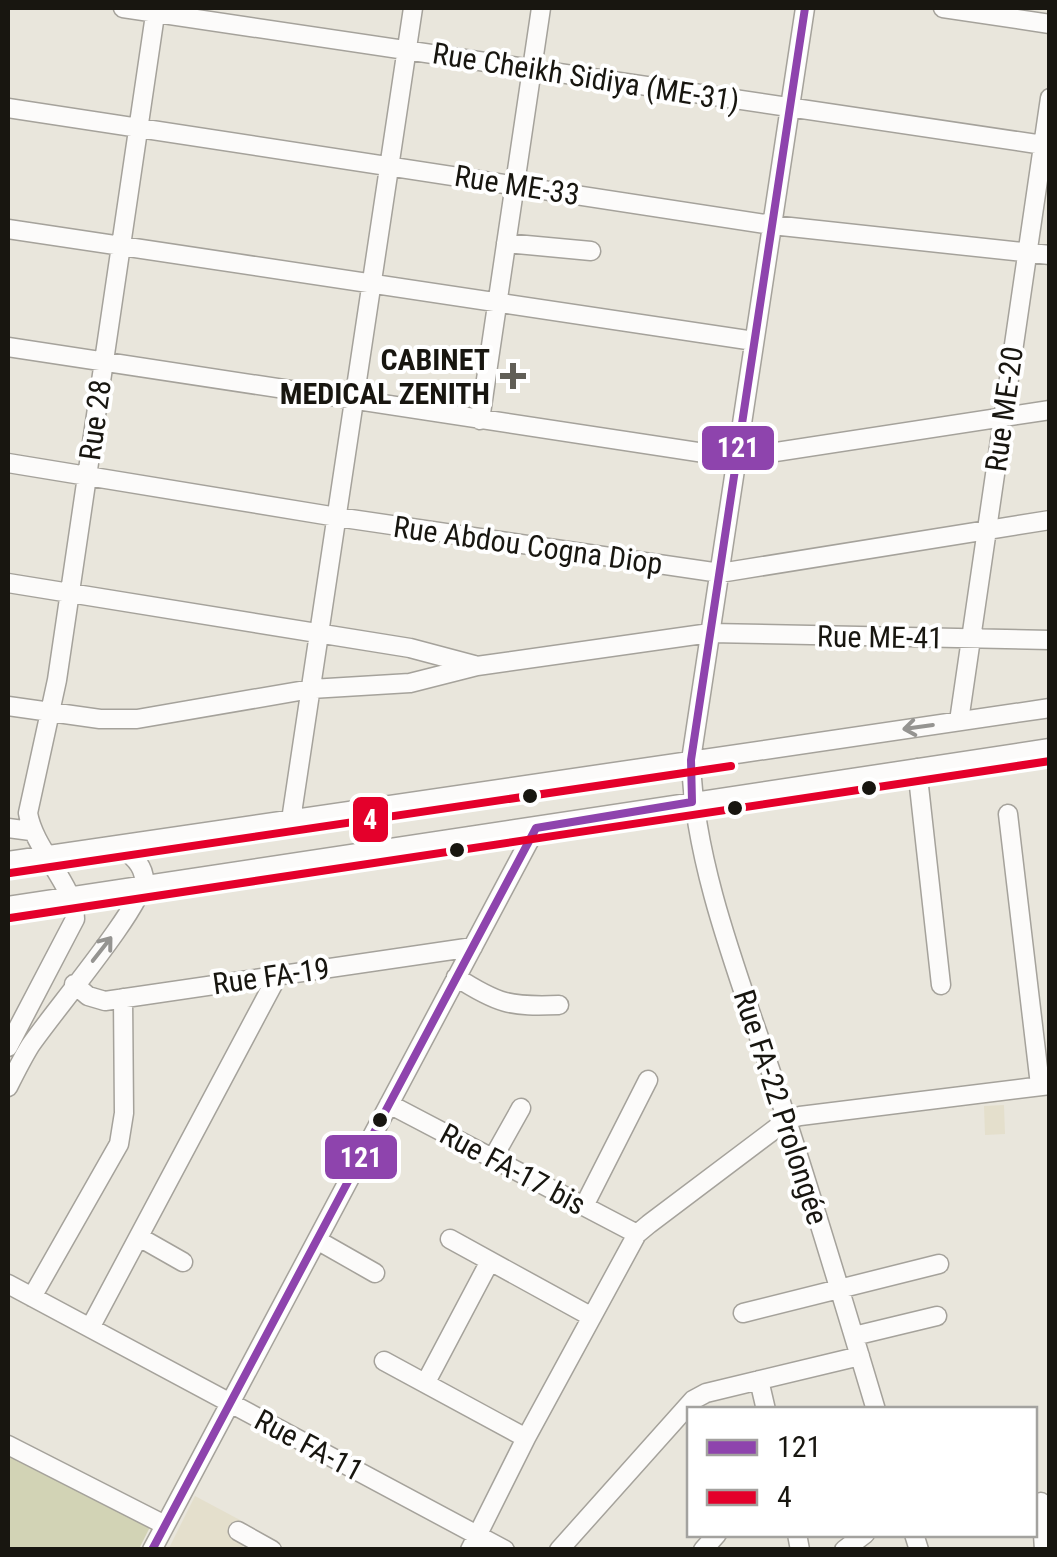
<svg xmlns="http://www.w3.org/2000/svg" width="1057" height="1557" viewBox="0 0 1057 1557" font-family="'Roboto Condensed',sans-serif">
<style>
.built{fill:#e4dfcc}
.green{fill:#d2d3b5}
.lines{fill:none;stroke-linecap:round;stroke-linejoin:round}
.minor-casing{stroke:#a5a29b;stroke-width:21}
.minor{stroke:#fcfbfa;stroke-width:18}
.bus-1-casing{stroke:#fff;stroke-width:15}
.bus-2-casing{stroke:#fff;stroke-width:15}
.bus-1{stroke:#8e44ad;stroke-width:8}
.bus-2{stroke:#e4002b;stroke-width:8}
.oneway{stroke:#959491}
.poi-dot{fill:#615f57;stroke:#fff;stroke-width:4}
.bus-dot{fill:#181610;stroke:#fff;stroke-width:4}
.labels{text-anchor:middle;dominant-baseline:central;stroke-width:8;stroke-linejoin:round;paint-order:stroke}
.street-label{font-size:30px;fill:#181610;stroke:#fff}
.poi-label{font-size:30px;font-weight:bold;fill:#181610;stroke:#fff;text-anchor:end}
.line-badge{stroke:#fff;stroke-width:4}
.badge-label{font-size:28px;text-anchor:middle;font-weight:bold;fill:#fff}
</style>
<rect width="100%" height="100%" fill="#e9e6dc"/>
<path class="built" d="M 1004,1105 L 1005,1134 L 985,1135 L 984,1106 Z
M 195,1496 L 240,1520 L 234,1536 L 245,1543 L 241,1549 L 168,1550 Z"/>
<path class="green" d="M 8,1451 L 151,1525 L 139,1549 L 8,1549 Z"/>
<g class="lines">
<g class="minor-casing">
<path id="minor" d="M 123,8 L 1050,146
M 805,8 L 691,760 C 694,868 743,987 777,1090 C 812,1196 844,1303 876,1410
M 943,8 L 1050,24
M 8,108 L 772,225 L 1050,255
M 8,229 L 754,341
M 506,243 L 591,251
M 8,347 L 737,458 L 1050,410
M 480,420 L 541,8
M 8,463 L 337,517 L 720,573 L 1050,520
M 8,583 L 410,648 L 474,665
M 8,706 L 100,719 L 137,719 L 311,689 L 410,683 L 477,666 L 710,633 L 1050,640
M 959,721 L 1050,98
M 917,768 L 941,985
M 1008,814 L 1040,1085
M 291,820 L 413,8
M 8,828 L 31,831
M 8,861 L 1050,708
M 8,906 L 1050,748
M 456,977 C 498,1004 510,1007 559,1005
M 74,984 L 88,996 L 105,1001 L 473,947
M 8,1047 L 75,919 C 75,885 34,850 28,813 L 57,680 L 156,8
M 8,1087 C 15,1073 22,1059 30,1046 C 50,1016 143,906 144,880 C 144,864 130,853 117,845
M 389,1104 L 637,1234
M 493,1158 L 521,1108
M 584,1206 L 648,1080
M 139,1237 L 183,1262
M 450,1239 L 592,1317
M 317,1240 L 375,1273
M 8,1284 L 505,1550
M 32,1297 L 119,1144 L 124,1113 L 123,998
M 743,1313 L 939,1264
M 90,1328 L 278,975
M 854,1336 L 937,1316
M 384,1361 L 526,1438
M 759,1380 L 766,1410
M 426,1382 L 490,1261
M 8,1445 L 165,1525
M 1041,1502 L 1044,1550
M 238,1531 L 272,1550
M 797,1534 L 800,1550
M 914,1534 L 919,1550
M 152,1550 L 536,828
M 470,1550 L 526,1438 L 637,1234 L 649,1224 L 787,1120 L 800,1116 L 1050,1085
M 559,1550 L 693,1400 L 706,1393 L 860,1356
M 703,1550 L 717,1534
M 844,1550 L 865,1534"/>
</g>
<use href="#minor" class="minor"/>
<g class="bus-1-casing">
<path id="bus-1" d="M 152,1550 L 536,828 L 692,802 L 691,760 L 805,8"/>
</g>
<g class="bus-2-casing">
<path id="bus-2" d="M 10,873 L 731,766
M 10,918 L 1050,761"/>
</g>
<use href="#bus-1" class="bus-1"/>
<use href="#bus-2" class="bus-2"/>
</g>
<defs><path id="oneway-shaft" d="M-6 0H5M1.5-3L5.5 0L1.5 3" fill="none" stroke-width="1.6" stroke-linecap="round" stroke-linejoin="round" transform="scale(2.5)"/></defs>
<g class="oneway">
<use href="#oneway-shaft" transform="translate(918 727) rotate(172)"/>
<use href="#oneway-shaft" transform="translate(102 949) rotate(-52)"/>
</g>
<path class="poi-dot" d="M508 361h10v10h10v10h-10v10h-10v-10h-10v-10h10z"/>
<g class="bus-dot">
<circle cx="869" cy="788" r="9"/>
<circle cx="530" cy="796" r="9"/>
<circle cx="735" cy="808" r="9"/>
<circle cx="457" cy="850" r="9"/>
<circle cx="380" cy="1120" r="9"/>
</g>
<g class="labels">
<g class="street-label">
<text transform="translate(586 77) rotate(9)">Rue Cheikh Sidiya (ME-31)</text>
<text transform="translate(517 185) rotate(9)">Rue ME-33</text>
<text transform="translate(1004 409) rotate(-82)">Rue ME-20</text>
<text transform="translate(95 420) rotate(-82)">Rue 28</text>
<text transform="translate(528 545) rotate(8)">Rue Abdou Cogna Diop</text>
<text transform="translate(880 637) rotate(1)">Rue ME-41</text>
<text transform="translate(271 976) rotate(-8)">Rue FA-19</text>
<text transform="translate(781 1107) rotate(72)">Rue FA-22 Prolongée</text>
<text transform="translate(513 1169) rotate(28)">Rue FA-17 bis</text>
<text transform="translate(309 1445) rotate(28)">Rue FA-11</text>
</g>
<g class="poi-label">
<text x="490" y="359">CABINET<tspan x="490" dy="34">MEDICAL ZENITH</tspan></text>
</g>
</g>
<g class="line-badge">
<rect x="700" y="424" width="76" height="48" rx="10" fill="#8e44ad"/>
<rect x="351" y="795" width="39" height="49" rx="10" fill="#e4002b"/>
<rect x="323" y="1133" width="76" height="48" rx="10" fill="#8e44ad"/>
</g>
<g class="badge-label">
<text x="738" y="457">121</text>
<text x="370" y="829">4</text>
<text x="361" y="1167">121</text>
</g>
<rect width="1057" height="1557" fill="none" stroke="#181610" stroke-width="20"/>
<rect x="687" y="1407" width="350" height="130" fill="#ffffff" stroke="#a3a29f" stroke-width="2.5"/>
<rect x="707" y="1440" width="50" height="15" fill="#8e44ad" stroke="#a3a29f" stroke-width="2.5"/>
<text x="777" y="1457" font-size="30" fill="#181610">121</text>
<rect x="707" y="1490" width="50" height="15" fill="#e4002b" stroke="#a3a29f" stroke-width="2.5"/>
<text x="777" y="1507" font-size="30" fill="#181610">4</text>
</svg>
